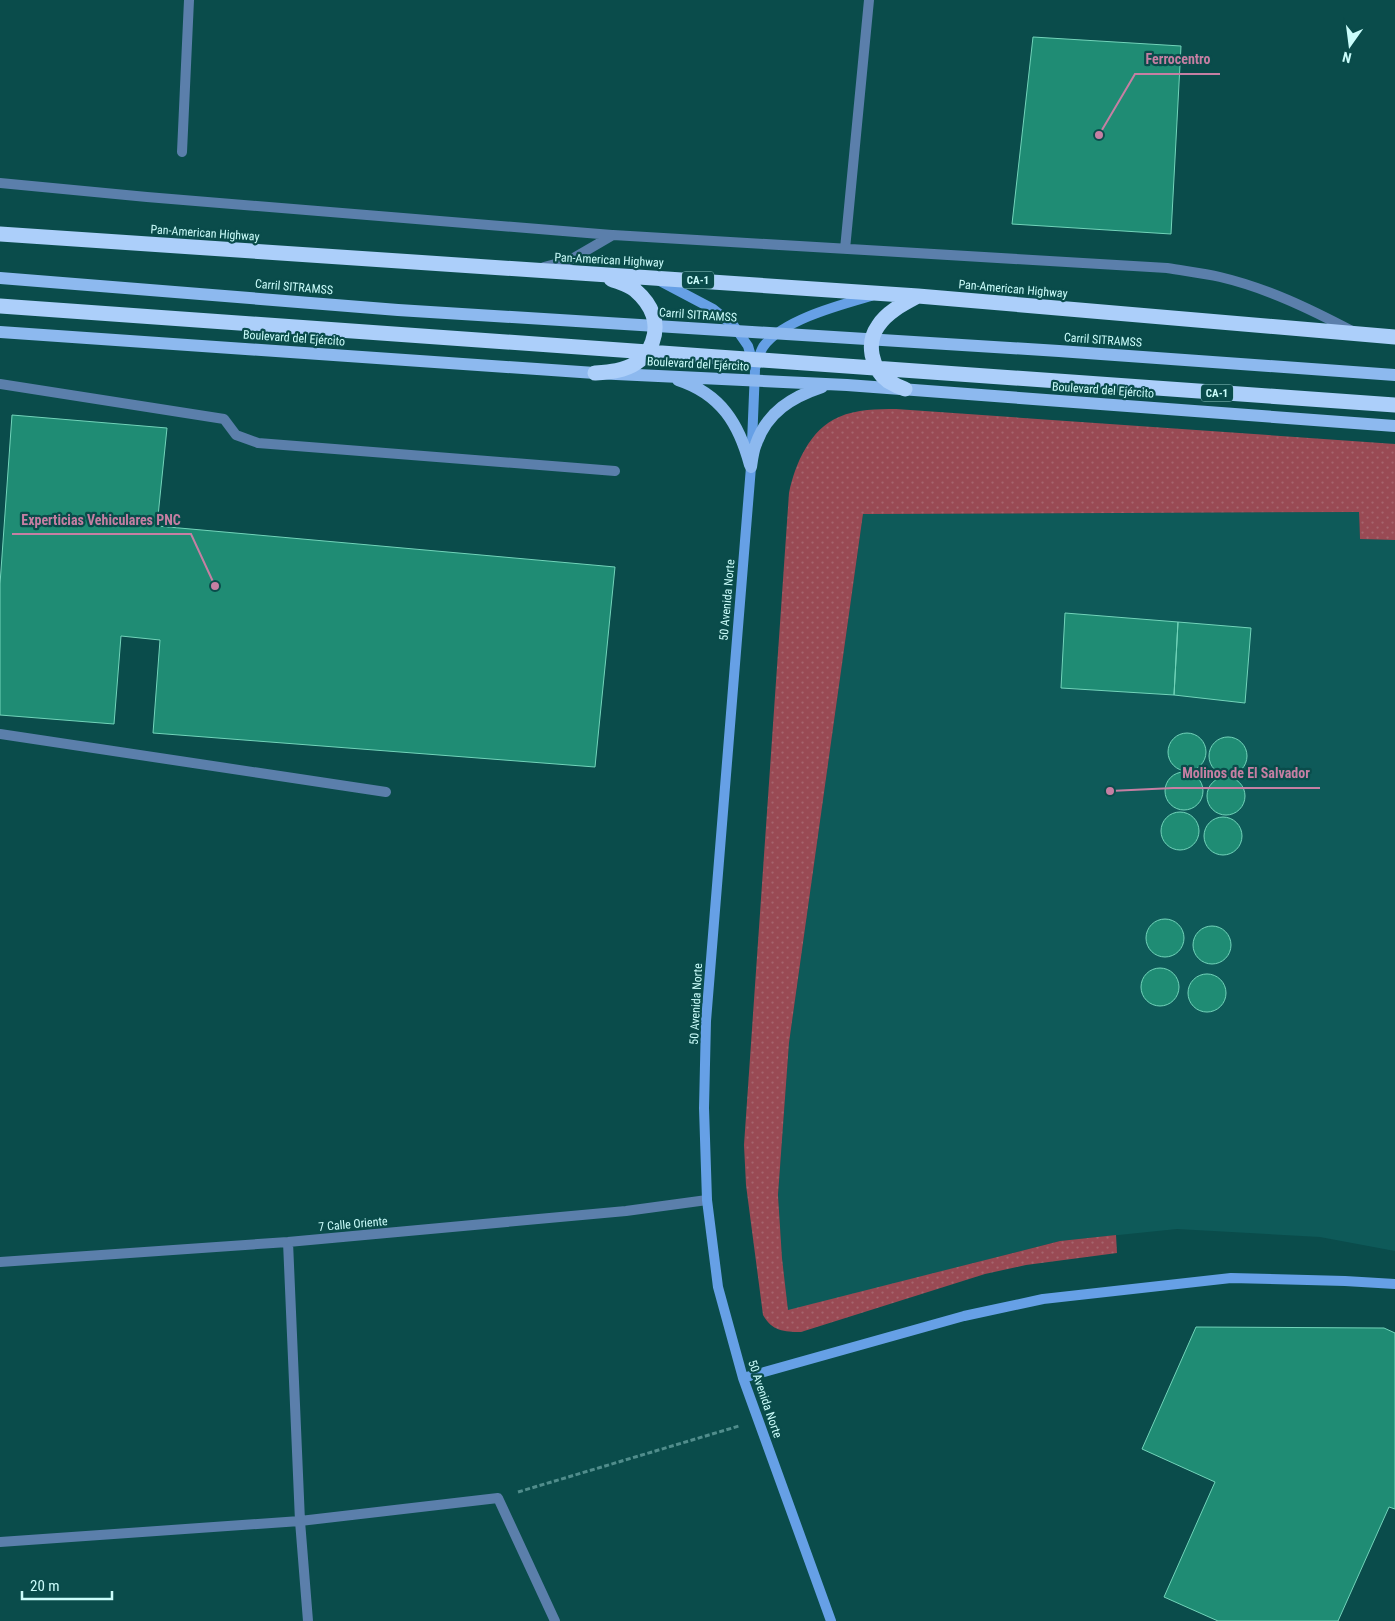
<svg xmlns="http://www.w3.org/2000/svg" width="1395" height="1621" viewBox="0 0 1395 1621" font-family="'Roboto Condensed',sans-serif">
<style>
.built{fill:#0e5a59}
.grass{fill:url(#grass-dots)}
.building{fill:#1f8c74;stroke:#72d4ba}
.lines{fill:none;stroke-linecap:round;stroke-linejoin:round}
.path{stroke:#518d8c;stroke-width:3;stroke-dasharray:5 2.5;stroke-linecap:butt}
.lane{stroke:#5b7fab;stroke-width:10}
.street{stroke:#5b7fab;stroke-width:10}
.secondary{stroke:#66a0e6;stroke-width:10}
.primary{stroke:#8db9ef;stroke-width:12}
.highway{stroke:#accffa;stroke-width:15}
.labels{text-anchor:middle;dominant-baseline:central;stroke-width:4.5;stroke-linejoin:round;paint-order:stroke}
.shield{fill:#0a4c4b;stroke:#91c8c6;stroke-width:1}
.shield-label{font-size:11px;font-weight:bold;fill:#cbfdfb}
.street-label{font-size:12px;fill:#cbfdfb;stroke:#0a4c4b}
.leader{fill:none;stroke:#c67fa3;stroke-width:2}
.callout-dot{fill:#c67fa3;stroke:#0a4c4b;stroke-width:2}
.callout-label{font-size:14px;text-anchor:middle;font-weight:bold;fill:#c67fa3;stroke:#0a4c4b;stroke-width:4.5;stroke-linejoin:round;paint-order:stroke}
</style>
<defs>
<pattern id="grass-dots" width="8" height="8" patternUnits="userSpaceOnUse" patternTransform="scale(1.25)"><rect width="8" height="8" fill="#994a54"/><path d="M2 2h.1M6 6h.1" fill="none" stroke="#a6656e" stroke-width="1.8" stroke-linecap="round"/></pattern>
</defs>
<rect width="100%" height="100%" fill="#0a4c4b"/>
<path class="built" d="M 1359,512 L 1360,539 L 1395,540 L 1395,1251 L 1320,1237 L 1177,1229 L 1060,1241 L 788,1311 L 782,1258 L 778,1195 L 789,1043 L 863,514 Z"/>
<path class="grass" d="M 896,409 L 1395,444 L 1395,540 L 1360,539 L 1359,512 L 863,514 L 789,1043 L 778,1195 L 782,1258 L 788,1310 L 1060,1241 L 1116,1235 L 1117,1253 L 1026,1265 L 985,1274 L 801,1332 C 784,1332 772,1331 763,1315 L 746,1185 L 744,1145 L 789,493 C 795,464 810,429 839,417 C 857,409 877,409 896,409 Z"/>
<path class="building" d="M 1033,37 L 1181,46 L 1171,234 L 1012,224 Z
M 12,415 L 167,428 L 157,526 L 615,567 L 595,767 L 153,733 L 160,640 L 121,636 L 114,724 L 0,715 L 0,584 Z
M 1065,613 L 1178,622 L 1174,695 L 1061,688 Z
M 1178,622 L 1251,628 L 1245,703 L 1174,695 Z
M1168 752a19 19 0 1 1 38 0a19 19 0 1 1-38 0Z
M1209 756a19 19 0 1 1 38 0a19 19 0 1 1-38 0Z
M1165 791a19 19 0 1 1 38 0a19 19 0 1 1-38 0Z
M1207 796a19 19 0 1 1 38 0a19 19 0 1 1-38 0Z
M1161 831a19 19 0 1 1 38 0a19 19 0 1 1-38 0Z
M1204 836a19 19 0 1 1 38 0a19 19 0 1 1-38 0Z
M1146 938a19 19 0 1 1 38 0a19 19 0 1 1-38 0Z
M1193 945a19 19 0 1 1 38 0a19 19 0 1 1-38 0Z
M1141 987a19 19 0 1 1 38 0a19 19 0 1 1-38 0Z
M1188 993a19 19 0 1 1 38 0a19 19 0 1 1-38 0Z
M 1196,1327 L 1384,1328 L 1395,1333 L 1395,1509 L 1389,1507 L 1338,1621 L 1218,1621 L 1164,1597 L 1215,1482 L 1142,1449 Z"/>
<g class="lines">
<path class="path" d="M 518,1492 L 739,1426"/>
<path class="lane" d="M 182,152 L 189,0
M 0,183 L 147,197 L 612,235
M 845,249 L 869,0
M 544,267 L 570,260 L 613,235 L 1167,268 C 1184,271 1203,273 1220,277 C 1267,288 1310,309 1352,331
M 0,384 L 224,419 L 236,435 L 258,443 L 615,471
M 0,734 L 386,792"/>
<path class="street" d="M 288,1242 L 300,1521 L 308,1621
M 0,1262 L 288,1242 L 626,1211 L 707,1200
M 0,1542 L 300,1521 L 498,1498 L 555,1621"/>
<path class="secondary" d="M 660,281 L 713,309 L 734,326 L 748,346 L 755,370 L 751,467 L 706,1021 L 704,1108 L 707,1200 L 718,1287 L 743,1378 L 831,1621
M 756,366 C 758,360 760,352 763,347 C 782,320 840,305 871,296
M 743,1378 L 964,1316 L 1043,1299 L 1231,1278 L 1345,1281 L 1395,1284"/>
<path class="primary" d="M 0,278 L 398,310 L 1059,351 L 1395,375
M 0,332 L 595,373 L 847,385 L 1395,426
M 678,380 C 721,394 739,424 750,465
M 751,467 C 752,460 753,451 756,444 C 767,412 792,397 822,387"/>
<path class="highway" d="M 0,234 L 918,296 L 1395,337
M 0,306 L 1395,405
M 595,373 C 609,372 624,371 636,363 C 651,354 659,332 653,315 C 650,306 642,296 635,290 C 629,285 618,282 611,279
M 905,389 C 899,387 893,384 888,381 C 871,368 866,343 878,326 C 887,312 903,304 918,296"/>
</g>
<g class="labels">
<g class="shield">
<rect x="682" y="271.5" width="32" height="17" rx="4"/>
<rect x="1201" y="384.5" width="32" height="17" rx="4"/>
</g>
<g class="shield-label">
<text x="698" y="280">CA-1</text>
<text x="1217" y="393">CA-1</text>
</g>
<g class="street-label">
<text transform="translate(205 233) rotate(4)">Pan-American Highway</text>
<text transform="translate(609 260) rotate(3)">Pan-American Highway</text>
<text transform="translate(294 287) rotate(5)">Carril SITRAMSS</text>
<text transform="translate(1013 289) rotate(5)">Pan-American Highway</text>
<text transform="translate(698 315) rotate(4)">Carril SITRAMSS</text>
<text transform="translate(294 338) rotate(4)">Boulevard del Ejército</text>
<text transform="translate(1103 340) rotate(4)">Carril SITRAMSS</text>
<text transform="translate(698 364) rotate(3)">Boulevard del Ejército</text>
<text transform="translate(1103 390) rotate(4)">Boulevard del Ejército</text>
<text transform="translate(727 600) rotate(-85)">50 Avenida Norte</text>
<text transform="translate(696 1004) rotate(-87)">50 Avenida Norte</text>
<text transform="translate(353 1224) rotate(-5)">7 Calle Oriente</text>
<text transform="translate(765 1399) rotate(71)">50 Avenida Norte</text>
</g>
</g>
<path class="leader" d="M1099 135L1135 74H1220M215 586L191 534H12M1110 791L1173 788H1320"/>
<g class="callout-dot">
<circle cx="1099" cy="135" r="5"/>
<circle cx="215" cy="586" r="5"/>
<circle cx="1110" cy="791" r="5"/>
</g>
<g class="callout-label">
<text x="1178" y="64">Ferrocentro</text>
<text x="101" y="525">Experticias Vehiculares PNC</text>
<text x="1246" y="778">Molinos de El Salvador</text>
</g>
<g transform="translate(1350 45) rotate(194)" stroke="#0a4c4b" stroke-width="4" paint-order="stroke">
<path d="M0-4L9 19L0 12L-9 19Z" fill="#cbfdfb"/>
<text y="-8" font-size="14" font-weight="bold" text-anchor="middle" fill="#cbfdfb">N</text>
</g>
<path d="M22 1591v8h90v-8" fill="none" stroke="#cbfdfb" stroke-width="2.5"/>
<text x="30" y="1591" font-size="15" fill="#cbfdfb" stroke="#0a4c4b" stroke-width="4" paint-order="stroke">20 m</text>
</svg>
